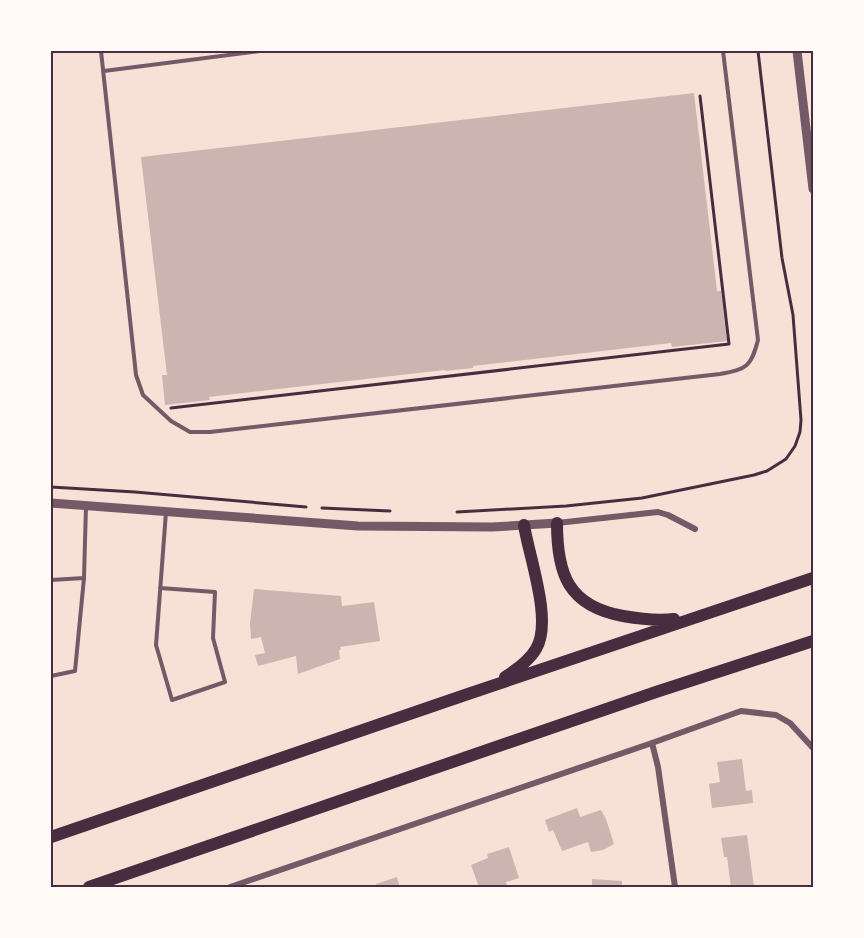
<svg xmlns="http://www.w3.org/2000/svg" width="864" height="938" viewBox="0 0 864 938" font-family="Quicksand,sans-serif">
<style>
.building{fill:#ccb4b1}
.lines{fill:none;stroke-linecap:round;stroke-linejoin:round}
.path{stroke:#4a2c40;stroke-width:3}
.service{stroke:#755966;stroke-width:4}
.minor{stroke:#755966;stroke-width:6}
.tertiary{stroke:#755966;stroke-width:9}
.trunk{stroke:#4a2c40;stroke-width:12}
.neatline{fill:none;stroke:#4a2c40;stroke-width:2}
</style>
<rect width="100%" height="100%" fill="#f7e1d7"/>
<path class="building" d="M 694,93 L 717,291 L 721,291 L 727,341 L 672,347 L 671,343 L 473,366 L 473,368 L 445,371 L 445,370 L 209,397 L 210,400 L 165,405 L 162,375 L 167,375 L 141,157 Z
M 254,589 L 341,596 L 342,606 L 374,602 L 380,641 L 340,647 L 341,650 L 339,650 L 340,659 L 298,674 L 296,656 L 258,666 L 255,655 L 265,653 L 261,637 L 251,639 L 250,623 Z
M 742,759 L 746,791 L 752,790 L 753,803 L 712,808 L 709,784 L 720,782 L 717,762 Z
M 577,808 L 580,817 L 601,810 L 606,819 L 614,844 L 603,850 L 591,852 L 588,842 L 562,851 L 553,830 L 549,832 L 545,820 Z
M 747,835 L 754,887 L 731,887 L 727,857 L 724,857 L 721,838 Z
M 509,847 L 519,878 L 506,882 L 507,887 L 479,887 L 471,865 L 488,858 L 487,854 Z
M 397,877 L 400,887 L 378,887 L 376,884 Z
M 592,879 L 622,881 L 622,887 L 592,887 Z"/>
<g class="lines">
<path class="path" d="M 171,408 L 729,344 L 700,96
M 51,487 L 135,492 L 306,507
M 322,508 L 390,511
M 457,512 L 566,506 L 642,498 L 754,475 L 767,471 L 786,459 L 795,446 L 800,432 L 801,420 L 793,315 L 782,258 L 758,51"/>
<path class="service" d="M 101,51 L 136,375 L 143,395 L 171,421 L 190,432 L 210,432 L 720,374 C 747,369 751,367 758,340 L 723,51
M 104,71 L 260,51
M 51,580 L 84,578
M 160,588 L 215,592 L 213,638 L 225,682 L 172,700 L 156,645 L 166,512
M 51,676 L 75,671 L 84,578 L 86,506"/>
<path class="minor" d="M 557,523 L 658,512 L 668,515 L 695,529
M 652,743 L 658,767 L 675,887
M 230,887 L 652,743 L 741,711 L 776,715 L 790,723 L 813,748"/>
<path class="tertiary" d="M 797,51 L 813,189
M 51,503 L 358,526 L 492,527 L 557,523"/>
<path class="trunk" d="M 557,523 C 557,574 568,606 623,616 C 640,619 657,621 674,619
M 505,677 C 516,670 529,661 536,649 C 553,621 529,557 524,525
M 51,837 L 465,695 L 813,578
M 89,887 L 656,692 L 813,641"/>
</g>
<rect width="864" height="938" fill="none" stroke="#fffaf5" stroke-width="105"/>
<rect x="52" y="52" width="760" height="834" class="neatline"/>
</svg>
